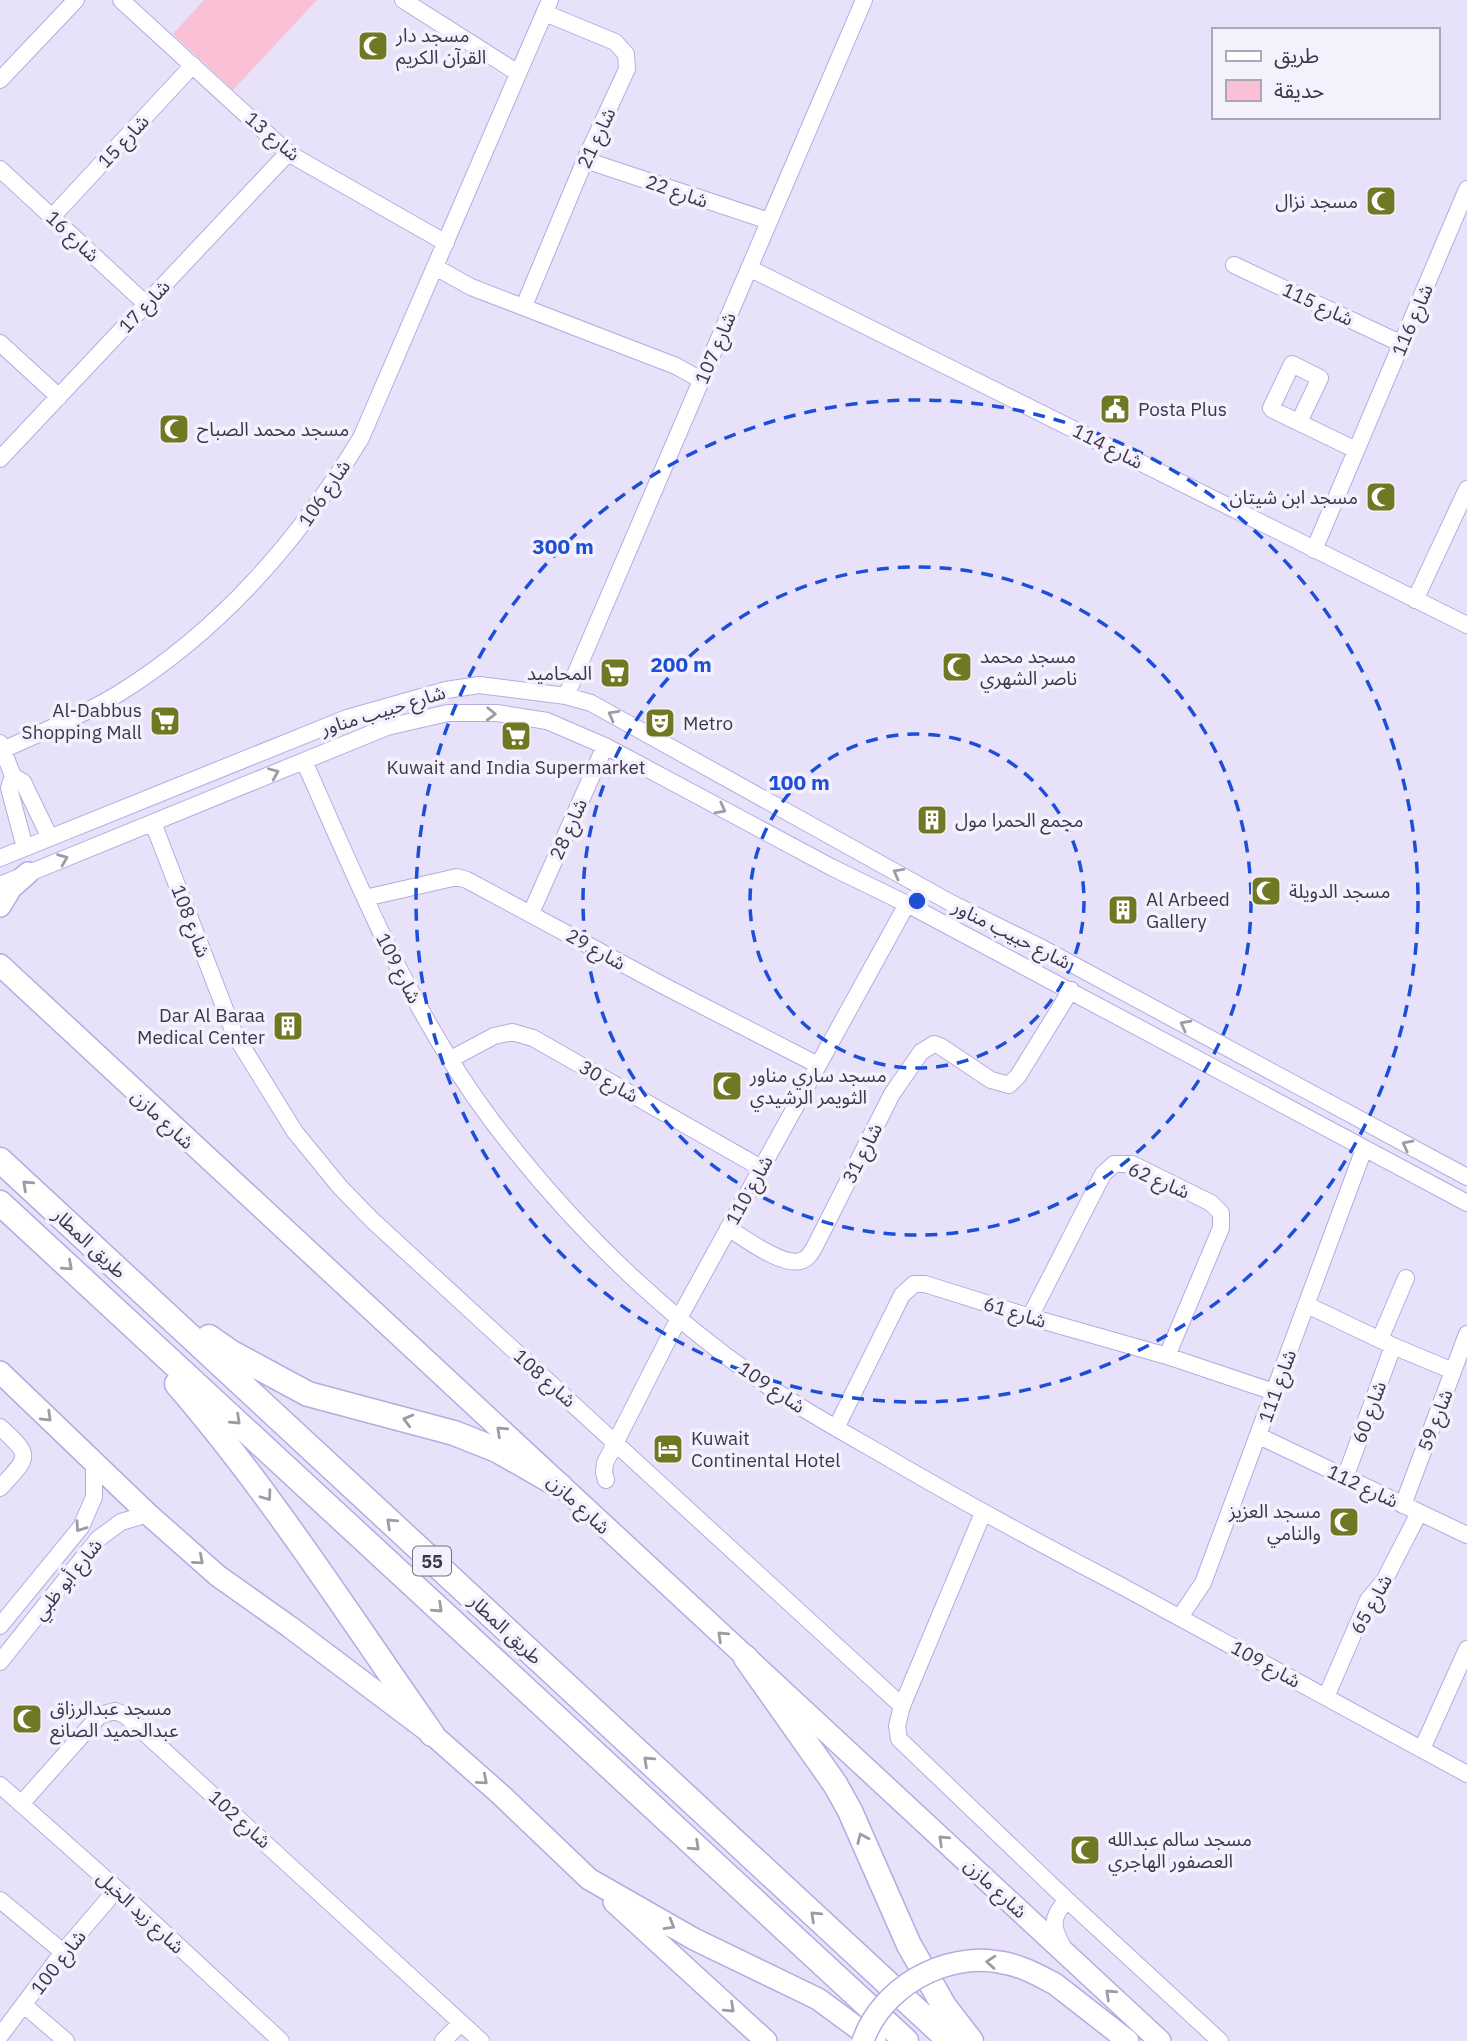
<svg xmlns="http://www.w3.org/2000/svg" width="1467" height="2041" viewBox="0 0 1467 2041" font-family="'IBM Plex Sans','Noto Sans Arabic',sans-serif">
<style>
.green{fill:#fac0d5}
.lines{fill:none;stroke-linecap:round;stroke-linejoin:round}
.minor-casing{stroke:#b7aae1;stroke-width:18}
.major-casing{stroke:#b7aae1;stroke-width:24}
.highway-casing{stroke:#b7aae1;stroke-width:27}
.minor{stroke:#fff;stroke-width:16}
.major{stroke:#fff;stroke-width:21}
.highway{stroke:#fff;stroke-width:24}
.major-bridge-casing{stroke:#b7aae1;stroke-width:24;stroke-linecap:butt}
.major-bridge{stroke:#fff;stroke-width:21}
.oneway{stroke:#9e9ba6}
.ring{fill:none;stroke:#1d4ed8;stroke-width:3.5;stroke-dasharray:12 9}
.labels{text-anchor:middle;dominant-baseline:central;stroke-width:7;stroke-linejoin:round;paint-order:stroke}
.shield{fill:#f4f1fd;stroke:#746f82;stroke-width:2}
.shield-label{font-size:18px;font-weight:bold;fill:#3d374e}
.poi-label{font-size:19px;fill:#3d374e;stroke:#f4f1fd;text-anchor:start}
.street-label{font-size:19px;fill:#3d374e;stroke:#f4f1fd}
.centre{fill:#1d4ed8;stroke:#f4f1fd;stroke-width:3.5}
.ring-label{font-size:21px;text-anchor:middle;font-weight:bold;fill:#1d4ed8;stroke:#f4f1fd;stroke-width:7;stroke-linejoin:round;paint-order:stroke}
</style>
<rect width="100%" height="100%" fill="#e7e2fa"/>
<path class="green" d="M 204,0 L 317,0 L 233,90 L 173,34 Z"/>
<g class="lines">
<g class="minor-casing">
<path id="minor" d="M 121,0 L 288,153 L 446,243
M 403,0 L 518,73
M 0,80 L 76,0
M 585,160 L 769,221
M 0,169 L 146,304
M 52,217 L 193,65
M 1234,265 L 1402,344
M 435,267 L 471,287 L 676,366 L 701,380
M 749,268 L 1467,625
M 524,306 L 585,160 L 627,69 L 626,54 L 615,42 L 545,13
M 0,343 L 59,397
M 1299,422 L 1320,378 L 1292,364 L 1271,408 L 1273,410 L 1356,450
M 0,459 L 288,153
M 1314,550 L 1467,189
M 1415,600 L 1467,489
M 566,696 L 864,0
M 0,743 L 13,776 L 23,782 L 50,838
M 3,750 C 41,732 82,716 118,694 C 221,630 298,541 361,438 L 550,0
M 304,761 C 359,885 410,1012 492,1121 C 569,1223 663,1314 768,1386 C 803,1410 841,1431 878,1452 C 956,1498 1035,1541 1116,1583 C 1233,1646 1350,1710 1467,1774
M 13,776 L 9,788 L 25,848
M 153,823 L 235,1035 L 295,1132 L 340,1187 L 372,1220 L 902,1706
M 0,858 L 347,718 L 446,690 L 479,685 L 566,696 L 591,703 L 951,903 L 1042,948 L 1467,1177
M 0,885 L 387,727 L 448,713 L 497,713 L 547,721 L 605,746 L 831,867 L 907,904 L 1467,1203
M 365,898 L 457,877 L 467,880 L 664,986 L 818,1065
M 531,913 L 605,746
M 451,1059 L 494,1036 L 512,1032 L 533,1038 L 761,1168
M 728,1228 C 744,1238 785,1269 803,1260 C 808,1258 811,1253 814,1248 L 892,1094 L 921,1052 L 934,1044 L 940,1046 L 991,1080 L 1009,1085 L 1018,1076 L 1071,990
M 1307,1305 L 1393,1346 L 1453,1371
M 1030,1317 L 1103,1174 L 1114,1164 L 1132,1164 L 1211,1203 L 1221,1213 L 1221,1228 L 1167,1356
M 1380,1339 L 1406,1278
M 0,1427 C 33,1457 29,1456 0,1488
M 836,1428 L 902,1295 L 914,1284 L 925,1284 L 1030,1317 L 1167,1356 L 1274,1392
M 1259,1436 L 1467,1535
M 1345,1478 L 1393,1346
M 606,1480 L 604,1472 L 605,1463 L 679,1318 L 907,904
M 1403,1505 L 1467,1334
M 983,1513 L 902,1706 L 897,1726 L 899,1739 L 1067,1900 L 1220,2041
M 1180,1617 L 1203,1583 L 1364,1149
M 0,1626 L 81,1527 L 94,1497 L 94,1462
M 0,1662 L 98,1539 L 121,1522 L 148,1514
M 1326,1697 L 1368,1600 L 1384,1581 L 1419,1513
M 1422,1749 L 1467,1649
M 0,1785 L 117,1889 L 281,2041
M 21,1804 L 100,1715 L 115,1711 L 125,1715 L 481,2041
M 0,1900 L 63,1952
M 1063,1947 C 1052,1927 1050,1918 1067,1900
M 24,2005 L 66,2041
M 0,2036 L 63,1952 L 117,1889
M 443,2041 L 461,2023"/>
</g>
<g class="major-casing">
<path id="major" d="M 0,906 L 11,888 L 28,873
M 0,965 L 1160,2041
M 0,1372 L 148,1514 L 218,1576 L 290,1627 L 432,1734 L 500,1794 L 589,1879 L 694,1939 L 818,1999 L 875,2041
M 614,1902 L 766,2041
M 1055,1984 L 1128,2041"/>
</g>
<g class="highway-casing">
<path id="highway" d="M 0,1160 L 950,2041
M 0,1203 L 906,2041
M 209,1337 L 232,1353 L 308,1394 L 454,1433 L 497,1450 L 560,1486
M 177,1384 C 271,1493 349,1616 432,1734
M 746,1658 L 835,1784 L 850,1811 L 909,1945 L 944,2006 L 971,2041"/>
</g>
<use href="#minor" class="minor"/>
<use href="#major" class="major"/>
<use href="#highway" class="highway"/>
<g class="major-bridge-casing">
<path id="major-bridge" d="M 863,2041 C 881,1988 944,1952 999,1962 C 1020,1965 1036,1974 1055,1984"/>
</g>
<use href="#major-bridge" class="major-bridge"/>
</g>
<defs><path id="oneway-chevron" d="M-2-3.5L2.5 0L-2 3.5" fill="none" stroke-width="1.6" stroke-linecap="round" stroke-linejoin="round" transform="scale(1.75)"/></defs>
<g class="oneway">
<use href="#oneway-chevron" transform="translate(491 714) rotate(2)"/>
<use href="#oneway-chevron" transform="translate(613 715) rotate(-151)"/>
<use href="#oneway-chevron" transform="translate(274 773) rotate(-23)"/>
<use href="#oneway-chevron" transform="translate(721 809) rotate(28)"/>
<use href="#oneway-chevron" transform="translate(63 859) rotate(-22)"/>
<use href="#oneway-chevron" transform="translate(898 873) rotate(-151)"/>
<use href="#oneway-chevron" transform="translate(1185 1025) rotate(-152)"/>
<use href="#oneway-chevron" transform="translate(1407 1145) rotate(-152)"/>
<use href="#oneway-chevron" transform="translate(27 1185) rotate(-137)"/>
<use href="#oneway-chevron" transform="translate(68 1266) rotate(42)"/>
<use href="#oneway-chevron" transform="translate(47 1417) rotate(44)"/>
<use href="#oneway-chevron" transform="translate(236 1420) rotate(43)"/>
<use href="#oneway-chevron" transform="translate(408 1420) rotate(-165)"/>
<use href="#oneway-chevron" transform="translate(501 1431) rotate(-137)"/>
<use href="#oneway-chevron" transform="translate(267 1496) rotate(54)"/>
<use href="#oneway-chevron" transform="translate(391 1523) rotate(-137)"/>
<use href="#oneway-chevron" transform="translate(80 1527) rotate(125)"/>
<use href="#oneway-chevron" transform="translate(199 1560) rotate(41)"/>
<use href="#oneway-chevron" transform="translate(438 1608) rotate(43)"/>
<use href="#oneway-chevron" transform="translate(722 1636) rotate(-137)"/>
<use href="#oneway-chevron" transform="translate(648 1761) rotate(-137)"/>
<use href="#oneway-chevron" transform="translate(483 1780) rotate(41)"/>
<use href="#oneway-chevron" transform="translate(862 1838) rotate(-114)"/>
<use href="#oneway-chevron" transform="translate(943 1840) rotate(-137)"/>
<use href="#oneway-chevron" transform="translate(695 1846) rotate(43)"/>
<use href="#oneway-chevron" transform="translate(815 1916) rotate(-137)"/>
<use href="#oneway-chevron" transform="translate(670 1925) rotate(30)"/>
<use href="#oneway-chevron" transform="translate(991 1962) rotate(-176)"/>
<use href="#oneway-chevron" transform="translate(1110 1994) rotate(-137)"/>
<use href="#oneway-chevron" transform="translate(730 2008) rotate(43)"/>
</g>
<g class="ring">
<circle cx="917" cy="901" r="167"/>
<circle cx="917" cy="901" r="334"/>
<circle cx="917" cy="901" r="501"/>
</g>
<defs>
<g id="mosque-square" transform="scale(1.575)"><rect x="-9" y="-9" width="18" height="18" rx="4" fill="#6f7822" stroke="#f4f1fd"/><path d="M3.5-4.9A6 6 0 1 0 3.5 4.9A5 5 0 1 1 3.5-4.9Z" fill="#fff"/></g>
<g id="civic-square" transform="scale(1.575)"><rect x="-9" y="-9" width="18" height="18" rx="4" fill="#6f7822" stroke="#f4f1fd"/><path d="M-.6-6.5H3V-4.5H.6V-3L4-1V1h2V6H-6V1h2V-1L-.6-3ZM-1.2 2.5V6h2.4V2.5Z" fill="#fff"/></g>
<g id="supermarket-square" transform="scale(1.575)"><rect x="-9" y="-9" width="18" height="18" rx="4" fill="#6f7822" stroke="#f4f1fd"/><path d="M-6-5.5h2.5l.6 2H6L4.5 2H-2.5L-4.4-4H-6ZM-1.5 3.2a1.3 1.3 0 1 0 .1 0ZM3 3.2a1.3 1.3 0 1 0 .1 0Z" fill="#fff"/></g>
<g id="theatre-square" transform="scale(1.575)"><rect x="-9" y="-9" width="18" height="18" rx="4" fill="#6f7822" stroke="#f4f1fd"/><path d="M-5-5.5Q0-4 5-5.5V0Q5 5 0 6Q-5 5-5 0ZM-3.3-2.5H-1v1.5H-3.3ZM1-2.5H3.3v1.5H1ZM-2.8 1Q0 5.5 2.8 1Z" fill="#fff"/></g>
<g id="building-square" transform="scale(1.575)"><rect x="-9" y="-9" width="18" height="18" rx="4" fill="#6f7822" stroke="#f4f1fd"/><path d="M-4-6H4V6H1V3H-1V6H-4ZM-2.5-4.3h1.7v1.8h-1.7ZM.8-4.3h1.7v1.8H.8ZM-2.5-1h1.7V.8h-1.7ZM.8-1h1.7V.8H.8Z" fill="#fff"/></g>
<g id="hotel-square" transform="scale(1.575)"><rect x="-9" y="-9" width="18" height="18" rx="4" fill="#6f7822" stroke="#f4f1fd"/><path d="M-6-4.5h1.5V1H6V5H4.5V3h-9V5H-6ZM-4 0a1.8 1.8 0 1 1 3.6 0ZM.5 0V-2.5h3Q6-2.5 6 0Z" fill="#fff"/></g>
</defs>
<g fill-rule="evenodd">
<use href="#mosque-square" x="373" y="46"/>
<use href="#mosque-square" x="1381" y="201"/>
<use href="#civic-square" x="1115" y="409"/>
<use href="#mosque-square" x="174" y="429"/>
<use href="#mosque-square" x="1381" y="497"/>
<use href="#mosque-square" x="957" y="667"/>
<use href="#supermarket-square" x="615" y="673"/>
<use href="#supermarket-square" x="165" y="721"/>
<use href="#theatre-square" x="660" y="723"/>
<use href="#supermarket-square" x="516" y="736"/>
<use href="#building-square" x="932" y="820"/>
<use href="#mosque-square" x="1266" y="891"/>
<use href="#building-square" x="1123" y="910"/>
<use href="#building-square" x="288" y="1026"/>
<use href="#mosque-square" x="727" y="1086"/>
<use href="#hotel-square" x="668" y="1449"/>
<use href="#mosque-square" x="1344" y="1522"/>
<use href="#mosque-square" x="27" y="1719"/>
<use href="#mosque-square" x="1085" y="1850"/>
</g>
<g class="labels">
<rect class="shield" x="413" y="1546.5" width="38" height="29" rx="5"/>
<g class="shield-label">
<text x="432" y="1561">55</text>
</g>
<g class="poi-label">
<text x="396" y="35">مسجد دار<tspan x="396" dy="22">القرآن الكريم</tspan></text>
<text x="1358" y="201" text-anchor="end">مسجد نزال</text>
<text x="1138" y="409">Posta Plus</text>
<text x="197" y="429">مسجد محمد الصباح</text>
<text x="1358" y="497" text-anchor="end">مسجد ابن شيتان</text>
<text x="980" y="656">مسجد محمد<tspan x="980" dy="22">ناصر الشهري</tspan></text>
<text x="592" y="673" text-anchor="end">المحاميد</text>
<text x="142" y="710" text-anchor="end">Al-Dabbus<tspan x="142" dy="22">Shopping Mall</tspan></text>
<text x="683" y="723">Metro</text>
<text x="516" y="767" text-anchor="middle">Kuwait and India Supermarket</text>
<text x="955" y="820">مجمع الحمرا مول</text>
<text x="1289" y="891">مسجد الدويلة</text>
<text x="1146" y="899">Al Arbeed<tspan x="1146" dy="22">Gallery</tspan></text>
<text x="265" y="1015" text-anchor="end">Dar Al Baraa<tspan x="265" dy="22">Medical Center</tspan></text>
<text x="750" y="1075">مسجد ساري مناور<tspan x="750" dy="22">الثويمر الرشيدي</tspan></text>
<text x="691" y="1438">Kuwait<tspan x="691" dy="22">Continental Hotel</tspan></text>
<text x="1321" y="1511" text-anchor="end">مسجد العزيز<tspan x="1321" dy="22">والنامي</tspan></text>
<text x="50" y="1708">مسجد عبدالرزاق<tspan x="50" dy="22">عبدالحميد الصانع</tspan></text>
<text x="1108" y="1839">مسجد سالم عبدالله<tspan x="1108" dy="22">العصفور الهاجري</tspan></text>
</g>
<g class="street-label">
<text transform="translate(273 136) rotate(40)">شارع 13</text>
<text transform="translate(596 138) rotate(-65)">شارع 21</text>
<text transform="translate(123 141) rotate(-47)">شارع 15</text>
<text transform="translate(677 191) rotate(19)">شارع 22</text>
<text transform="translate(73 236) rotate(43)">شارع 16</text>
<text transform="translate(1318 304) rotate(25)">شارع 115</text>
<text transform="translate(144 306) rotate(-47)">شارع 17</text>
<text transform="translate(1412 320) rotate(-67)">شارع 116</text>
<text transform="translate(715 348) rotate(-67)">شارع 107</text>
<text transform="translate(1108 446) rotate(27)">شارع 114</text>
<text transform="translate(324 493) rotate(-56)">شارع 106</text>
<text transform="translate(383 710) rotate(-17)">شارع حبيب مناور</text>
<text transform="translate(568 829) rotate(-66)">شارع 28</text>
<text transform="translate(191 921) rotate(69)">شارع 108</text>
<text transform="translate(1012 934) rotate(27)">شارع حبيب مناور</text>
<text transform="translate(596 949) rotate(29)">شارع 29</text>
<text transform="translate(399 968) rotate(63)">شارع 109</text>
<text transform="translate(609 1081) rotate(30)">شارع 30</text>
<text transform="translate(163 1119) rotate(43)">شارع مازن</text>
<text transform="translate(862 1153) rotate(-63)">شارع 31</text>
<text transform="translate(1159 1180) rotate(23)">شارع 62</text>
<text transform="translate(749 1190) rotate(-61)">شارع 110</text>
<text transform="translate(90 1243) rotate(43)">طريق المطار</text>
<text transform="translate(1015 1312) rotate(17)">شارع 61</text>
<text transform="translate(545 1378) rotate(42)">شارع 108</text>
<text transform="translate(1277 1386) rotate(-70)">شارع 111</text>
<text transform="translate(772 1387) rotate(34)">شارع 109</text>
<text transform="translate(1369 1412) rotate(-70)">شارع 60</text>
<text transform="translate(1435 1420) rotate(-69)">شارع 59</text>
<text transform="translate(1363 1486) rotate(25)">شارع 112</text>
<text transform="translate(579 1504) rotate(43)">شارع مازن</text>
<text transform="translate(67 1579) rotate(-51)">شارع أبو ظبي</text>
<text transform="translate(1371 1604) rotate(-61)">شارع 65</text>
<text transform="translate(506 1629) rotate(43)">طريق المطار</text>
<text transform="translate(1266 1664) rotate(29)">شارع 109</text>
<text transform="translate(240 1819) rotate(42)">شارع 102</text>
<text transform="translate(996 1888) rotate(43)">شارع مازن</text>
<text transform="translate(141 1912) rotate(43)">شارع زيد الخيل</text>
<text transform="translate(58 1962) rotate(-52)">شارع 100</text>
</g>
</g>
<circle cx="917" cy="901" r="10" class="centre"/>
<g class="ring-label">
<text x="563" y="554">300 m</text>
<text x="681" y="672">200 m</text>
<text x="799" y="790">100 m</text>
</g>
<rect x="1212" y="28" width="228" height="91" fill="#f4f1fd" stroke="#aba7b7" stroke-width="2"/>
<rect x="1226" y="51" width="35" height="10" fill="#ffffff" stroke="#aba7b7" stroke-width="2"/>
<text x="1274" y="63" font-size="21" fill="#3d374e">طريق</text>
<rect x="1226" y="80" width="35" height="21" fill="#fac0d5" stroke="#aba7b7" stroke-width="2"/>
<text x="1274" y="98" font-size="21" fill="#3d374e">حديقة</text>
</svg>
